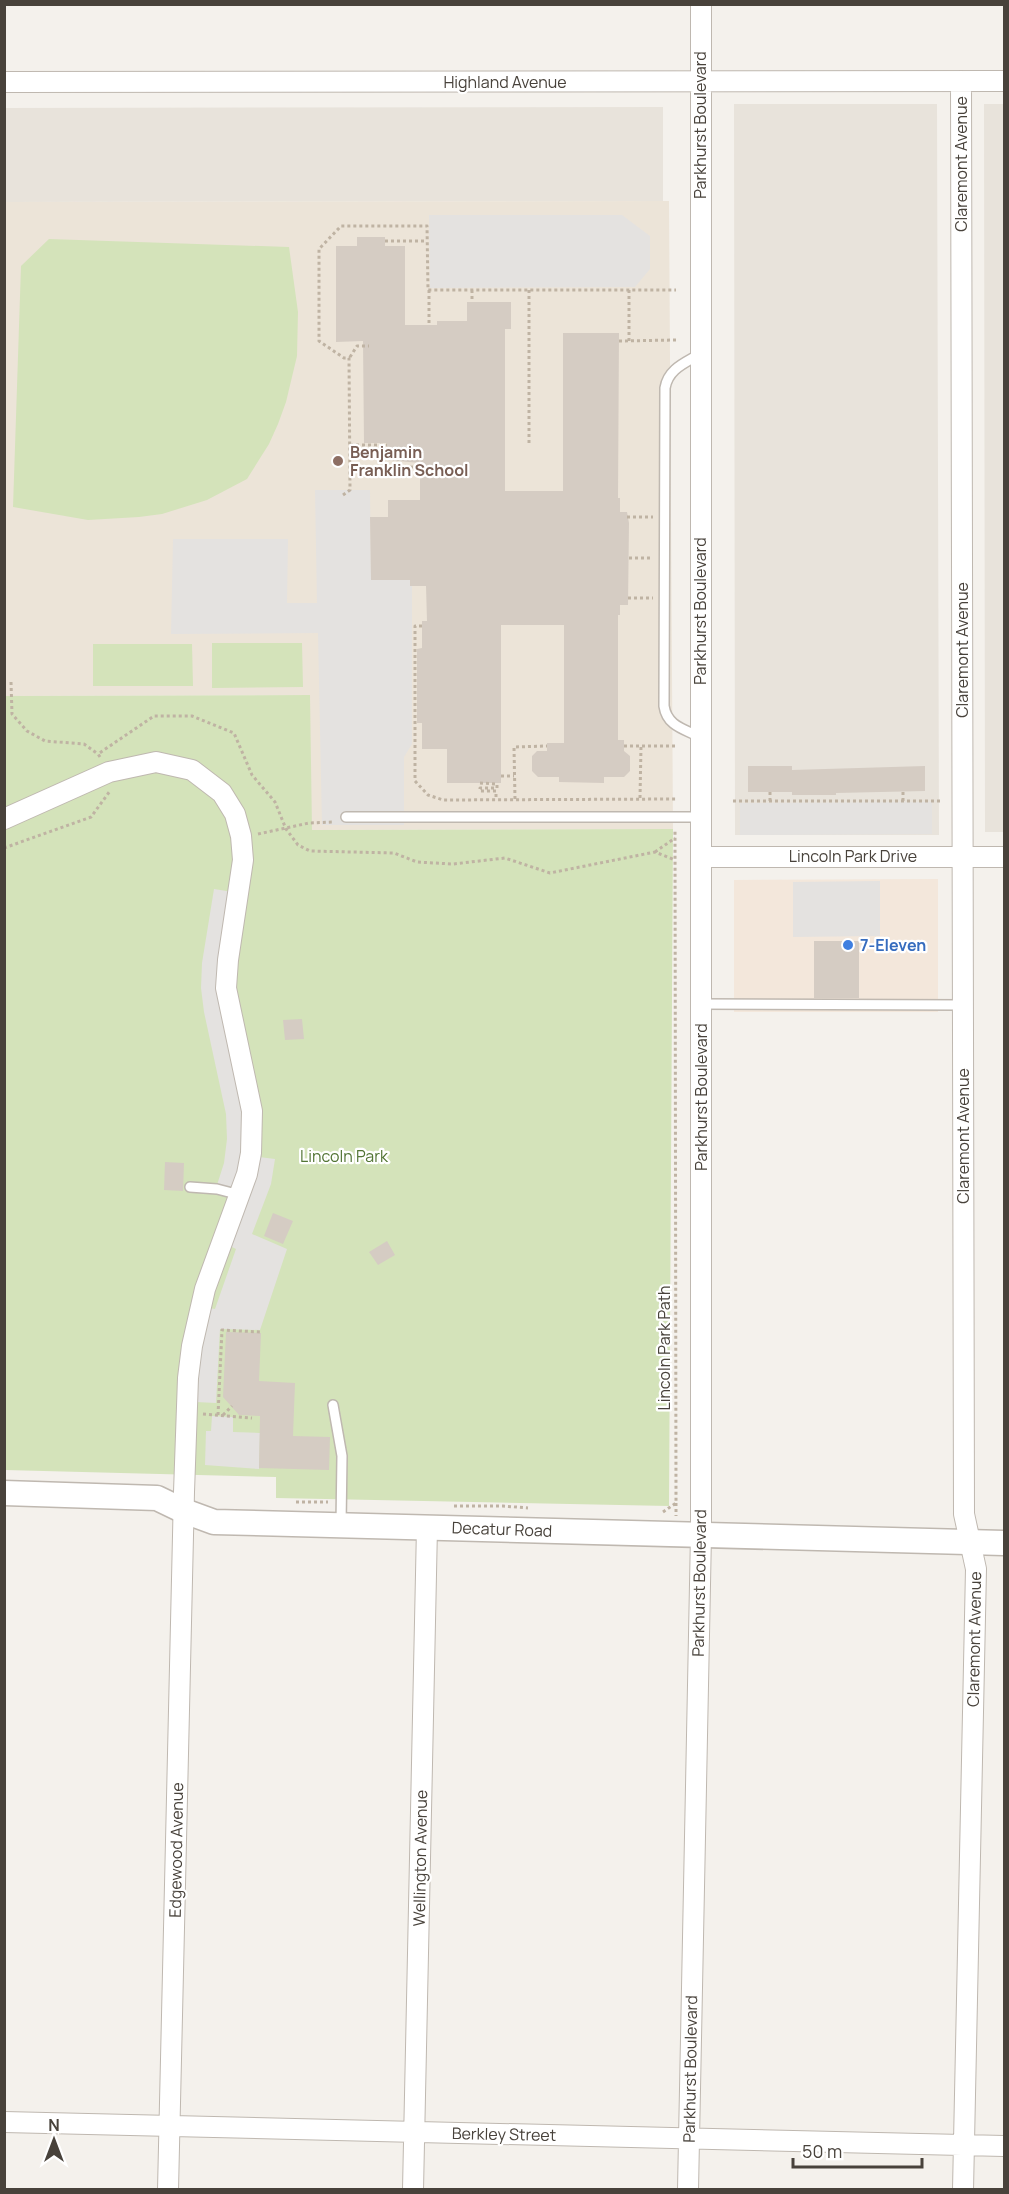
<svg xmlns="http://www.w3.org/2000/svg" width="1009" height="2194" viewBox="0 0 1009 2194" font-family="Manrope,sans-serif">
<style>
.residential{fill:#e8e3db}
.commercial{fill:#f3e7db}
.education{fill:#ece4d8}
.green{fill:#d4e3ba}
.parking{fill:#e4e2e0}
.building{fill:#d5ccc3}
.lines{fill:none;stroke-linecap:round;stroke-linejoin:round}
.service-casing{stroke:#bfb8b0;stroke-width:12}
.minor-casing{stroke:#bfb8b0;stroke-width:22}
.tertiary-casing{stroke:#bfb8b0;stroke-width:27}
.path{stroke:#bfb3a3;stroke-width:3;stroke-dasharray:3 3;stroke-linecap:butt}
.service{stroke:#fff;stroke-width:9}
.minor{stroke:#fff;stroke-width:20}
.tertiary{stroke:#fff;stroke-width:24}
.education-dot{fill:#8d6e63;stroke:#fff;stroke-width:2}
.shop-dot{fill:#3f7fe0;stroke:#fff;stroke-width:2}
.labels{text-anchor:middle;dominant-baseline:central;stroke-width:4.5;stroke-linejoin:round;paint-order:stroke}
.street-label{font-size:16px;fill:#48423b;stroke:#fff}
.education-label{font-size:16px;font-weight:bold;fill:#785e54;stroke:#fff;text-anchor:start}
.shop-label{font-size:16px;font-weight:bold;fill:#366cbe;stroke:#fff;text-anchor:start}
.park-label{font-size:16px;fill:#527434;stroke:#fff}
</style>
<rect width="100%" height="100%" fill="#f4f1ec"/>
<path class="residential" d="M 734,104 L 937,104 L 939,835 L 735,835 Z
M 984,104 L 1004,104 L 1004,832 L 985,832 Z
M 663,107 L 663,201 L 5,202 L 5,108 Z"/>
<path class="commercial" d="M 938,879 L 938,1012 L 734,1012 L 734,880 Z"/>
<path class="education" d="M 669,201 L 673,829 L 311,830 L 309,695 L 5,696 L 4,202 Z"/>
<path class="green" d="M 49,239 L 289,247 L 298,312 L 297,356 L 286,402 L 278,424 L 269,444 L 247,479 L 207,500 L 162,514 L 139,517 L 88,520 L 13,507 L 21,266 Z
M 212,643 L 302,643 L 303,687 L 212,688 Z
M 93,644 L 192,644 L 193,686 L 93,686 Z
M 310,695 L 312,830 L 673,829 L 669,1506 L 276,1498 L 276,1477 L 5,1470 L 5,696 Z"/>
<path class="parking" d="M 429,215 L 622,215 L 650,236 L 650,269 L 635,287 L 430,288 Z
M 315,490 L 370,490 L 371,580 L 410,580 L 410,586 L 412,586 L 412,744 L 404,757 L 404,825 L 322,825 L 318,633 L 171,634 L 173,539 L 288,539 L 287,603 L 317,603 Z
M 932,802 L 932,834 L 740,835 L 740,803 Z
M 880,881 L 880,936 L 793,937 L 793,882 Z
M 214,889 L 239,893 L 228,960 L 252,1111 L 235,1188 L 217,1185 L 224,1163 L 227,1139 L 226,1114 L 204,1012 L 201,988 L 202,963 Z
M 259,1157 L 275,1159 L 271,1184 L 252,1234 L 287,1249 L 260,1330 L 220,1329 L 216,1403 L 196,1402 L 201,1351 L 209,1308 L 215,1309 L 236,1249 L 230,1246 Z
M 212,1416 L 233,1417 L 233,1432 L 260,1433 L 259,1469 L 205,1465 L 206,1431 L 211,1431 Z"/>
<path class="building" d="M 357,237 L 385,237 L 385,246 L 405,246 L 405,325 L 437,325 L 437,321 L 467,321 L 467,302 L 511,302 L 511,329 L 505,329 L 505,491 L 563,491 L 563,333 L 619,333 L 618,498 L 620,498 L 620,512 L 627,512 L 629,523 L 628,605 L 620,605 L 620,615 L 618,615 L 618,740 L 624,740 L 624,751 L 630,756 L 630,771 L 624,777 L 604,777 L 604,783 L 559,782 L 559,777 L 538,777 L 532,771 L 532,756 L 537,751 L 547,751 L 547,743 L 564,743 L 564,625 L 501,625 L 501,783 L 447,783 L 447,749 L 422,749 L 422,723 L 417,723 L 417,649 L 422,648 L 422,621 L 427,621 L 426,586 L 410,586 L 410,580 L 371,580 L 370,517 L 388,517 L 388,500 L 420,500 L 420,463 L 387,460 L 387,443 L 364,443 L 363,341 L 336,342 L 336,246 L 357,246 Z
M 748,766 L 792,766 L 792,770 L 925,766 L 925,791 L 836,793 L 836,795 L 792,795 L 792,792 L 748,792 Z
M 814,941 L 859,941 L 859,998 L 814,998 Z
M 302,1019 L 304,1039 L 285,1040 L 283,1020 Z
M 165,1162 L 184,1163 L 183,1191 L 164,1190 Z
M 273,1213 L 293,1221 L 283,1244 L 264,1236 Z
M 387,1241 L 395,1255 L 378,1265 L 369,1252 Z
M 226,1332 L 261,1333 L 259,1381 L 295,1383 L 293,1436 L 330,1437 L 329,1470 L 259,1468 L 260,1416 L 239,1415 L 223,1397 Z"/>
<g class="lines">
<g class="service-casing">
<path id="service" d="M 700,354 C 685,363 668,369 665,388 L 664,706 C 667,726 684,729 700,737
M 346,817 L 701,817
M 701,1004 L 963,1005
M 190,1187 L 217,1189 L 240,1195
M 333,1405 L 342,1456 L 341,1524"/>
</g>
<g class="minor-casing">
<path id="minor" d="M 961,81 L 964,1514 L 976,1569 L 963,2190
M 4,82 L 1004,81
M 4,819 L 109,772 L 156,762 L 192,770 L 222,793 L 235,814 L 241,836 L 243,860 L 228,960 L 226,988 L 252,1111 L 251,1153 L 247,1174 L 205,1289 L 192,1346 L 188,1378 L 184,1492 L 168,2190
M 701,857 L 1004,857
M 4,2122 L 1004,2146
M 413,2190 L 427,1527
M 688,2190 L 701,1534 L 701,4"/>
</g>
<g class="tertiary-casing">
<path id="tertiary" d="M 4,1493 L 157,1498 L 184,1511 L 214,1522 L 1004,1543"/>
</g>
<path class="path" d="M 385,241 L 427,241
M 429,290 L 429,325
M 472,290 L 472,302
M 529,290 L 529,446
M 619,341 L 676,340
M 629,341 L 629,290
M 350,357 L 357,346 L 369,346
M 350,445 L 387,445
M 350,468 L 420,467
M 343,495 L 350,490 L 349,358 L 344,358 L 319,341 L 319,249 L 341,226 L 427,226 L 428,290 L 676,290
M 627,517 L 653,517
M 629,558 L 653,558
M 628,598 L 653,598
M 422,626 L 415,626 L 415,781 L 428,795 L 443,800 L 676,799
M 11,682 L 12,714 L 27,731 L 45,741 L 84,744 L 98,754
M 624,746 L 677,746
M 100,757 L 98,754 L 154,716 L 192,716 L 234,733 L 252,775 L 275,802 L 286,829 L 298,845 L 310,851 L 394,853 L 417,862 L 453,864 L 505,858 L 550,873 L 655,852 L 675,860
M 501,776 L 514,776
M 480,783 L 497,784 L 497,788 L 480,788 L 480,791 L 496,791 L 496,800
M 770,792 L 770,801
M 903,792 L 903,801
M 640,798 L 641,746
M 515,799 L 514,747 L 547,746
M 733,801 L 940,801
M 258,834 L 309,823 L 334,822
M 4,848 L 91,817 L 110,791
M 655,852 L 675,838
M 203,1414 L 252,1418
M 218,1415 L 222,1330 L 260,1332
M 223,1415 L 232,1406
M 296,1502 L 328,1502
M 676,1503 L 676,1516
M 454,1506 L 503,1506 L 528,1508
M 663,1512 L 676,1503 L 675,829"/>
<use href="#service" class="service"/>
<use href="#minor" class="minor"/>
<use href="#tertiary" class="tertiary"/>
</g>
<circle class="education-dot" cx="338" cy="461" r="6"/>
<circle class="shop-dot" cx="848" cy="945" r="6"/>
<g class="labels">
<g class="street-label">
<text x="505" y="82">Highland Avenue</text>
<text transform="translate(700 125) rotate(-90)">Parkhurst Boulevard</text>
<text transform="translate(961 164) rotate(-90)">Claremont Avenue</text>
<text transform="translate(700 611) rotate(-90)">Parkhurst Boulevard</text>
<text transform="translate(962 650) rotate(-90)">Claremont Avenue</text>
<text x="853" y="856">Lincoln Park Drive</text>
<text transform="translate(701 1097) rotate(-90)">Parkhurst Boulevard</text>
<text transform="translate(963 1136) rotate(-90)">Claremont Avenue</text>
<text transform="translate(664 1348) rotate(-90)">Lincoln Park Path</text>
<text transform="translate(502 1529) rotate(2)">Decatur Road</text>
<text transform="translate(699 1583) rotate(-89)">Parkhurst Boulevard</text>
<text transform="translate(974 1639) rotate(-89)">Claremont Avenue</text>
<text transform="translate(176 1850) rotate(-89)">Edgewood Avenue</text>
<text transform="translate(420 1858) rotate(-89)">Wellington Avenue</text>
<text transform="translate(690 2069) rotate(-89)">Parkhurst Boulevard</text>
<text transform="translate(504 2134) rotate(1)">Berkley Street</text>
</g>
<g class="education-label">
<text x="350" y="452">Benjamin<tspan x="350" dy="18">Franklin School</tspan></text>
</g>
<g class="shop-label">
<text x="860" y="945">7-Eleven</text>
</g>
<g class="park-label">
<text x="344" y="1156">Lincoln Park</text>
</g>
</g>
<rect width="1009" height="2194" fill="none" stroke="#48423b" stroke-width="12"/>
<g transform="translate(54 2140)" stroke="#ffffff" stroke-width="4.5" paint-order="stroke">
<path d="M0-4.5L10 22L0 15L-10 22Z" fill="#48423b"/>
<text y="-9" font-size="16" font-weight="bold" text-anchor="middle" fill="#48423b">N</text>
</g>
<path d="M793 2158v9h129v-9" fill="none" stroke="#48423b" stroke-width="3"/>
<text x="802" y="2158" font-size="18" fill="#48423b" stroke="#ffffff" stroke-width="4.5" paint-order="stroke">50 m</text>
</svg>
